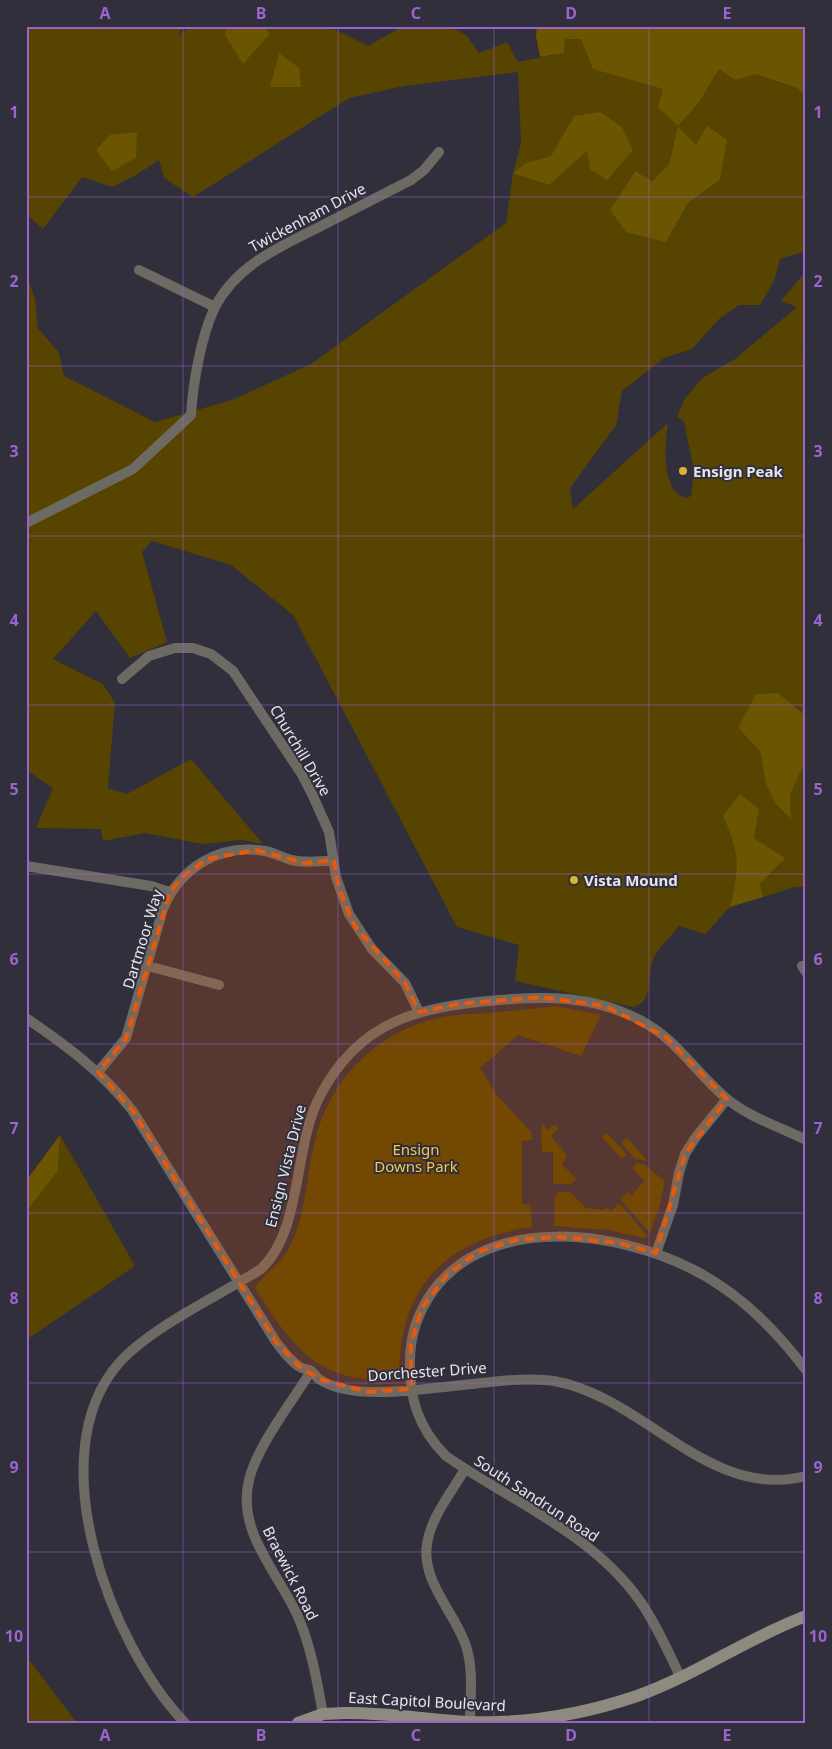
<svg xmlns="http://www.w3.org/2000/svg" width="832" height="1749" viewBox="0 0 832 1749" font-family="'Noto Sans',sans-serif">
<style>
.green{fill:#564400;fill-rule:evenodd}
.forest{fill:#6b5501}
.lines{fill:none;stroke-linecap:round;stroke-linejoin:round}
.street{stroke:#6d6a64;stroke-width:10}
.secondary{stroke:#8e8a80;stroke-width:12}
.marked{fill:#e8590c;fill-opacity:0.2;stroke:#e8590c;stroke-width:4;stroke-dasharray:10 6;stroke-linejoin:round}
.grid{fill:none;stroke:#9b63cc;stroke-width:1;stroke-opacity:0.55}
.poi-dot{fill:#dab333;stroke:#322f3c;stroke-width:2}
.labels{text-anchor:middle;dominant-baseline:central;stroke-width:4;stroke-linejoin:round;paint-order:stroke}
.street-label{font-size:15px;fill:#e6e4ec;stroke:#322f3c}
.poi-label{font-size:15px;font-weight:bold;fill:#e6e4ec;stroke:#322f3c;text-anchor:start}
.park-label{font-size:15px;fill:#f1c84a;stroke:#322f3c}
.neatline{fill:none;stroke:#9b63cc;stroke-width:2}
.grid-label{font-size:16px;text-anchor:middle;font-weight:bold;fill:#9b63cc}
</style>
<rect width="100%" height="100%" fill="#322f3c"/>
<path class="green" d="M 26,26 L 182,26 L 178,36 L 190,26 L 227,26 L 225,35 L 270,35 L 263,26 L 302,26 L 336,30 L 368,46 L 398,29 L 411,26 L 449,26 L 467,36 L 479,53 L 507,42 L 518,62 L 563,53 L 565,39 L 581,39 L 664,89 L 700,101 L 719,69 L 735,79 L 755,74 L 797,88 L 806,96 L 806,251 L 780,259 L 774,281 L 760,305 L 739,305 L 719,319 L 692,349 L 664,358 L 622,391 L 616,425 L 570,488 L 573,509 L 668,423 C 665,442 660,495 688,498 L 691,495 L 694,471 L 684,421 L 677,417 L 684,400 L 702,378 L 735,359 L 797,307 L 781,301 L 806,271 L 806,349 L 800,350 L 806,352 L 806,716 L 796,706 L 738,728 L 760,751 L 766,784 L 791,818 L 790,795 L 806,760 L 806,887 L 795,887 L 763,897 L 760,884 L 784,858 L 754,838 L 759,809 L 723,816 L 736,843 L 738,875 L 730,907 L 705,934 L 679,926 C 672,936 657,948 653,960 C 646,977 655,1001 633,1007 L 515,981 L 519,945 L 457,927 L 293,615 L 231,565 L 152,541 L 142,552 L 167,642 L 130,658 L 96,611 L 53,659 L 103,684 L 115,703 L 108,788 L 127,794 L 191,759 L 263,844 L 242,840 L 202,844 L 145,833 L 103,841 L 101,829 L 36,828 L 53,788 L 26,770 L 26,273 L 35,299 L 38,328 L 59,353 L 64,376 L 155,422 L 232,400 L 311,364 L 506,223 L 513,173 L 521,143 L 518,72 L 404,86 L 349,98 L 193,197 L 164,178 L 159,160 L 136,175 L 112,187 L 82,177 L 43,229 L 26,214 ZM 574,116 L 607,180 L 588,151 L 526,163 L 551,156 ZM 678,126 L 696,145 L 720,180 L 688,203 L 666,242 L 610,210 L 634,172 L 652,181 L 669,164 Z
M 556,1006 L 601,1015 L 581,1056 L 518,1035 L 480,1068 L 496,1094 L 531,1132 L 532,1140 L 522,1141 L 522,1204 L 531,1205 L 532,1227 C 445,1240 400,1286 399,1375 L 395,1379 C 319,1385 292,1347 255,1288 C 262,1275 282,1263 289,1248 C 307,1214 306,1173 316,1137 C 332,1075 380,1030 443,1017 C 458,1014 473,1014 488,1013 C 511,1011 533,1009 556,1006 Z
M 543,1124 L 548,1130 L 555,1124 L 558,1129 L 551,1136 L 567,1155 L 562,1164 L 576,1179 L 571,1184 L 553,1184 L 553,1152 L 542,1152 L 541,1126 Z
M 607,1133 L 627,1155 L 622,1159 L 602,1137 Z
M 60,1135 L 135,1266 L 26,1340 L 26,1212 L 58,1171 Z
M 627,1138 L 647,1160 L 646,1161 L 635,1159 L 621,1143 Z
M 637,1163 L 645,1165 L 665,1181 L 659,1208 L 650,1233 L 620,1199 L 628,1192 L 631,1196 L 644,1181 L 632,1168 Z
M 559,1192 L 570,1192 L 586,1208 L 604,1210 L 607,1207 L 611,1211 L 619,1203 L 648,1236 L 644,1238 L 608,1230 L 554,1226 L 555,1196 Z
M 26,1658 L 30,1661 L 77,1723 L 26,1723 Z"/>
<path class="forest" d="M 227,26 L 263,26 L 270,34 L 243,64 L 225,35 Z
M 537,26 L 806,26 L 806,96 L 797,88 L 755,74 L 735,80 L 719,69 L 700,101 L 678,126 L 696,145 L 707,126 L 727,140 L 720,180 L 688,203 L 666,242 L 626,232 L 610,210 L 635,171 L 652,181 L 669,164 L 678,126 L 658,107 L 663,89 L 593,69 L 581,39 L 565,39 L 564,53 L 540,57 L 536,36 Z
M 279,53 L 299,68 L 301,87 L 270,87 Z
M 600,112 L 622,127 L 633,150 L 607,180 L 590,169 L 587,151 L 549,185 L 513,173 L 526,163 L 551,156 L 574,116 Z
M 137,132 L 136,158 L 112,171 L 96,150 L 110,135 Z
M 778,693 L 806,716 L 806,760 L 790,795 L 791,819 L 775,803 L 766,784 L 760,751 L 738,728 L 756,694 Z
M 740,794 L 759,809 L 754,838 L 785,858 L 760,884 L 763,897 L 730,907 C 740,868 740,854 723,816 Z
M 60,1135 L 58,1171 L 26,1212 L 26,1181 Z"/>
<g class="lines">
<path class="street" d="M 139,270 L 215,307
M 26,523 L 133,469 L 191,415 C 193,383 201,336 215,307 C 237,264 282,246 323,225 C 352,210 382,195 411,180 L 424,170 L 439,152
M 122,679 L 149,656 L 175,648 L 193,648 L 211,654 L 233,671 L 301,773 L 312,794 L 329,832 L 336,877 L 349,914 L 372,949 L 405,983 L 419,1012
M 26,866 L 151,886 L 170,892
M 148,966 L 219,985
M 802,966 L 806,972
M 26,1018 C 66,1045 102,1072 132,1110 L 276,1342 C 283,1351 291,1362 300,1367 C 303,1369 307,1369 311,1371 C 314,1373 316,1377 319,1379 C 366,1412 492,1371 554,1381 C 645,1397 708,1501 806,1476
M 98,1072 L 126,1038 L 163,909 C 180,868 219,843 265,851 C 274,853 282,857 291,860 C 305,863 319,862 334,860
M 656,1253 L 673,1205 L 679,1173 L 685,1154 L 696,1137 L 727,1099
M 311,1371 C 292,1402 257,1446 249,1480 C 236,1533 280,1574 299,1619 C 312,1650 317,1682 323,1714
M 465,1469 C 451,1493 431,1517 427,1544 C 421,1582 455,1612 466,1646 C 474,1671 470,1697 470,1722
M 681,1678 C 668,1652 657,1625 640,1601 C 592,1533 512,1502 446,1456 C 419,1429 409,1399 410,1361 C 410,1335 418,1312 433,1291 C 490,1213 619,1231 694,1270 C 739,1293 776,1330 806,1370
M 185,1723 C 111,1646 38,1455 119,1363 C 151,1327 219,1296 261,1269 C 303,1229 293,1147 320,1096 C 360,1019 420,1007 499,1000 C 548,996 592,996 636,1018 C 677,1038 693,1070 726,1098 C 748,1117 780,1127 806,1140"/>
<path class="secondary" d="M 298,1723 L 323,1714 L 344,1713 C 385,1712 427,1720 469,1722 C 525,1724 584,1714 637,1696 C 696,1675 747,1638 806,1616"/>
</g>
<path class="marked" d="M 256,850 L 305,863 L 334,860 L 339,889 L 355,926 L 405,983 L 419,1012 L 457,1004 L 541,997 L 605,1006 L 666,1037 L 727,1099 L 685,1154 L 656,1253 L 618,1243 L 560,1237 L 515,1240 L 478,1252 L 446,1276 L 422,1308 L 411,1344 L 411,1389 L 368,1392 L 319,1379 L 300,1367 L 276,1342 L 132,1110 L 98,1072 L 126,1038 L 170,892 L 183,876 L 207,859 Z"/>
<path class="grid" d="M 183,26 L 183,1723M 338,26 L 338,1723M 494,26 L 494,1723M 649,26 L 649,1723M 26,197 L 806,197M 26,366 L 806,366M 26,536 L 806,536M 26,705 L 806,705M 26,874 L 806,874M 26,1044 L 806,1044M 26,1213 L 806,1213M 26,1383 L 806,1383M 26,1552 L 806,1552"/>
<g class="poi-dot">
<circle cx="683" cy="471" r="5"/>
<circle cx="574" cy="880" r="5"/>
</g>
<g class="labels">
<g class="street-label">
<text transform="translate(307 217) rotate(-28)">Twickenham Drive</text>
<text transform="translate(301 750) rotate(59)">Churchill Drive</text>
<text transform="translate(142 939) rotate(-73)">Dartmoor Way</text>
<text transform="translate(285 1166) rotate(-76)">Ensign Vista Drive</text>
<text transform="translate(427 1371) rotate(-4)">Dorchester Drive</text>
<text transform="translate(537 1498) rotate(33)">South Sandrun Road</text>
<text transform="translate(291 1573) rotate(63)">Braewick Road</text>
<text transform="translate(427 1701) rotate(3)">East Capitol Boulevard</text>
</g>
<g class="poi-label">
<text x="693" y="471">Ensign Peak</text>
<text x="584" y="880">Vista Mound</text>
</g>
<g class="park-label">
<text x="416" y="1149">Ensign<tspan x="416" dy="17">Downs Park</tspan></text>
</g>
</g>
<rect width="832" height="1749" fill="none" stroke="#322f3c" stroke-width="55"/>
<rect x="28" y="28" width="776" height="1694" class="neatline"/>
<g class="grid-label">
<text x="105" y="19">A</text>
<text x="261" y="19">B</text>
<text x="416" y="19">C</text>
<text x="571" y="19">D</text>
<text x="727" y="19">E</text>
<text x="14" y="118">1</text>
<text x="818" y="118">1</text>
<text x="14" y="287">2</text>
<text x="818" y="287">2</text>
<text x="14" y="457">3</text>
<text x="818" y="457">3</text>
<text x="14" y="626">4</text>
<text x="818" y="626">4</text>
<text x="14" y="795">5</text>
<text x="818" y="795">5</text>
<text x="14" y="965">6</text>
<text x="818" y="965">6</text>
<text x="14" y="1134">7</text>
<text x="818" y="1134">7</text>
<text x="14" y="1304">8</text>
<text x="818" y="1304">8</text>
<text x="14" y="1473">9</text>
<text x="818" y="1473">9</text>
<text x="14" y="1642">10</text>
<text x="818" y="1642">10</text>
<text x="105" y="1741">A</text>
<text x="261" y="1741">B</text>
<text x="416" y="1741">C</text>
<text x="571" y="1741">D</text>
<text x="727" y="1741">E</text>
</g>
</svg>
